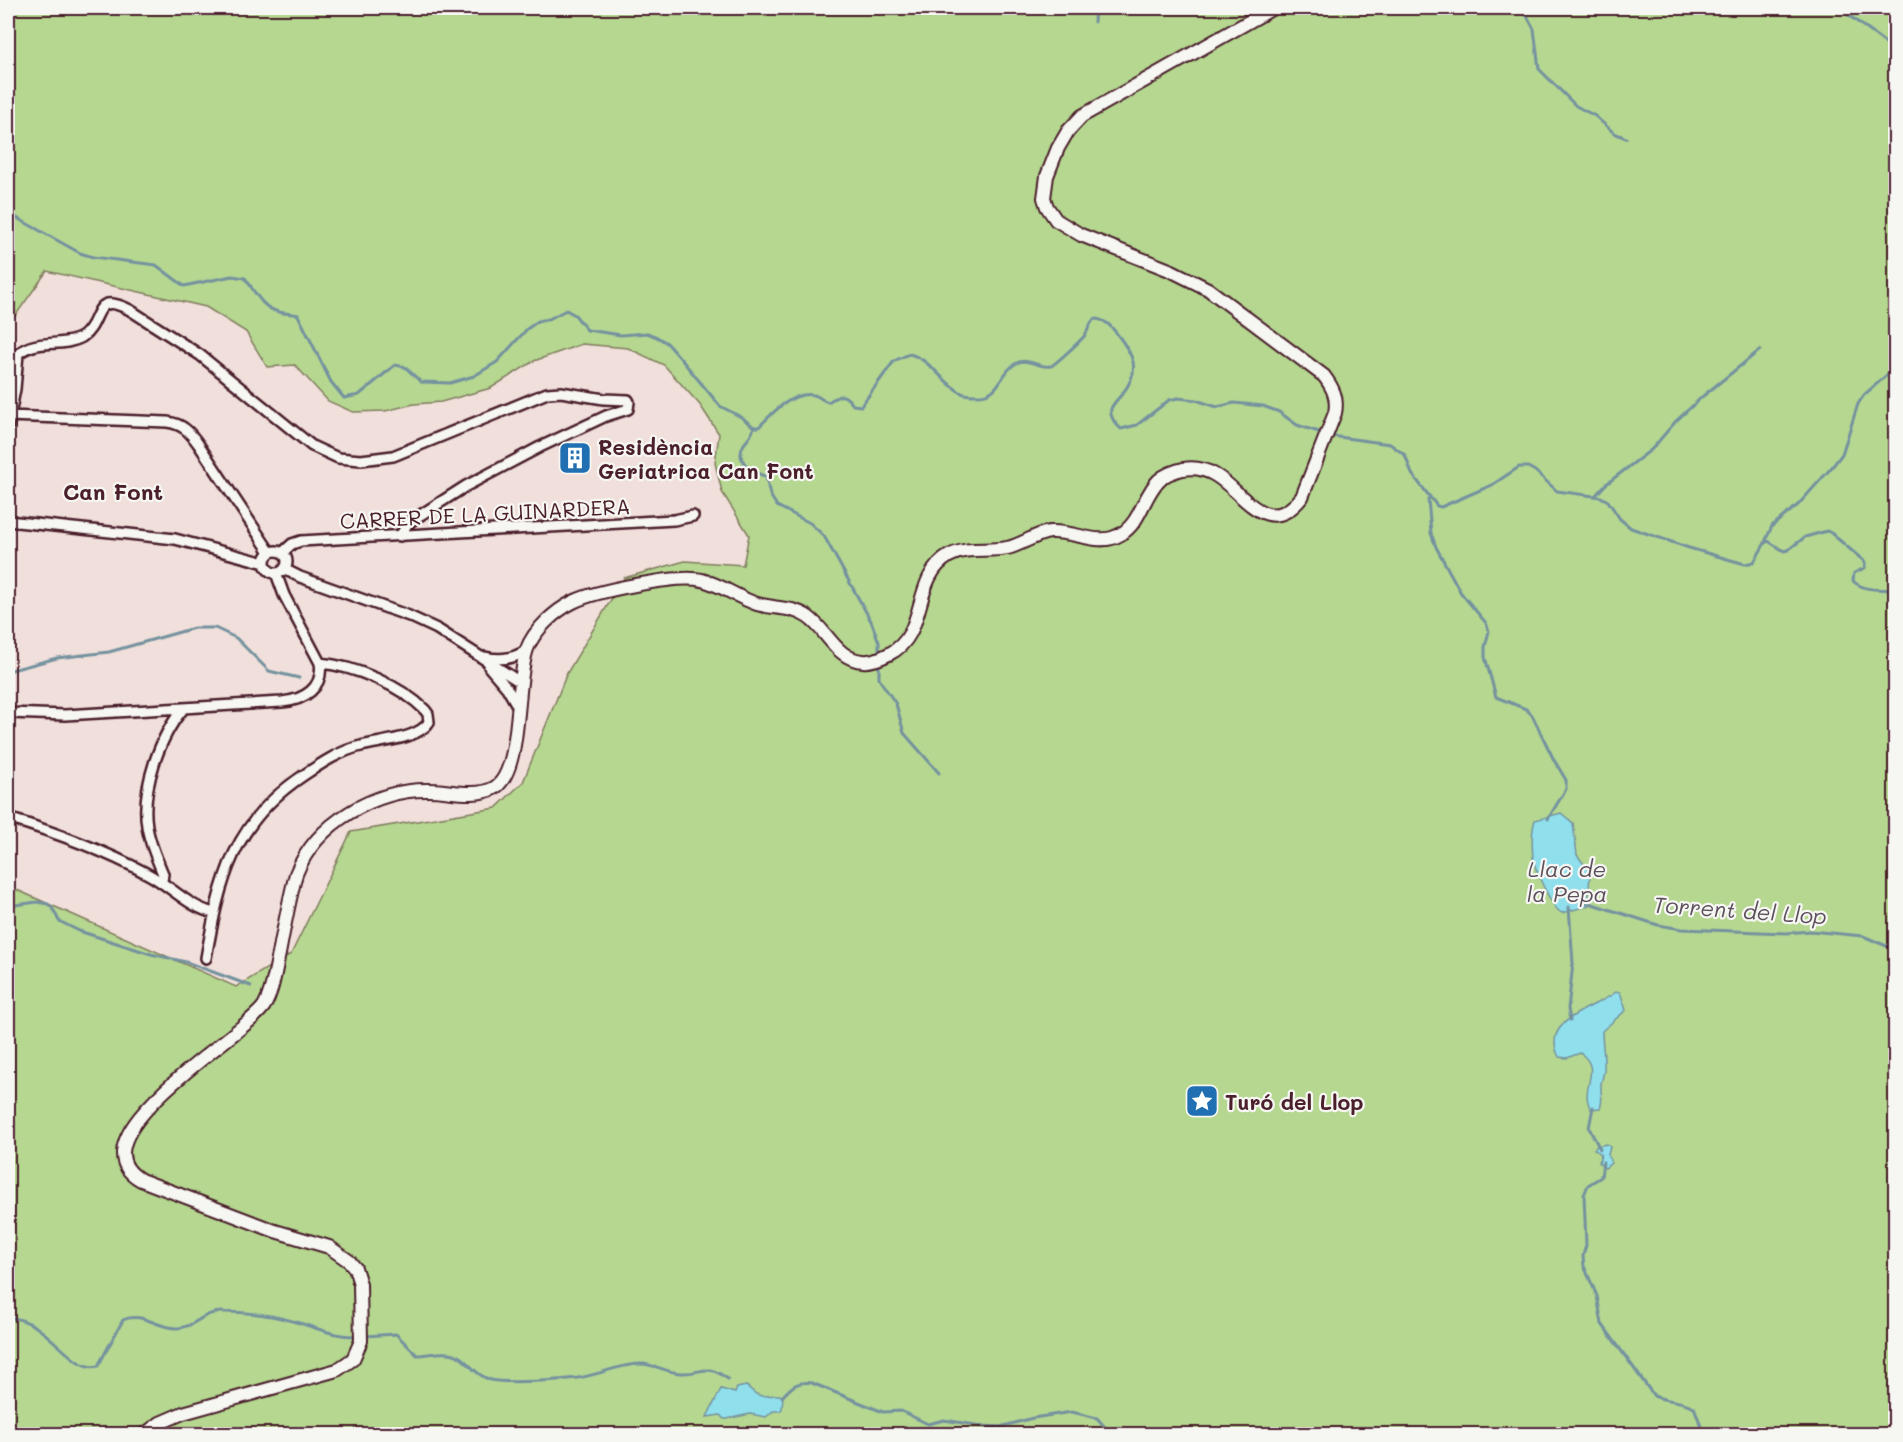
<svg xmlns="http://www.w3.org/2000/svg" width="1903" height="1442" viewBox="0 0 1903 1442" font-family="Mali,sans-serif">
<style>
.green{fill:#b5d790;stroke:#807b5e;stroke-width:1.5}
.water{fill:#90dfed;stroke:#74929f;stroke-width:1.5}
.lines{fill:none;stroke-linecap:round;stroke-linejoin:round}
.stream{stroke:#74929f;stroke-width:3}
.street-casing{stroke:#4a1f2b;stroke-width:14}
.secondary-casing{stroke:#4a1f2b;stroke-width:16}
.street{stroke:#f6f6f2;stroke-width:9}
.secondary{stroke:#f6f6f2;stroke-width:12}
.labels{text-anchor:middle;dominant-baseline:central;stroke-width:4.5;stroke-linejoin:round;paint-order:stroke}
.poi-label{font-size:21px;font-weight:bold;fill:#4a1f2b;stroke:#f6f6f2;text-anchor:start}
.street-label{font-size:21px;fill:#4a1f2b;stroke:#f6f6f2}
.neighbourhood-label{font-size:22px;font-weight:bold;fill:#4a1f2b;stroke:#f6f6f2}
.water-label{font-size:22px;font-style:italic;fill:#5c4f5c;stroke:#f6f6f2}
</style>
<rect width="100%" height="100%" fill="#f0dfda"/>
<filter id="ink" filterUnits="userSpaceOnUse"><feTurbulence type="fractalNoise" baseFrequency=".0167" numOctaves="2"/><feDisplacementMap in="SourceGraphic" scale="12" xChannelSelector="R" yChannelSelector="G"/><feConvolveMatrix kernelMatrix="1 2 1 2 8 2 1 2 1" color-interpolation-filters="sRGB"/></filter>
<g filter="url(#ink)">
<path class="green" d="M 8,8 L 1895,8 L 1895,1434 L 8,1434 L 8,886 L 236,987 L 291,954 L 351,832 L 496,808 L 523,782 L 567,673 L 624,578 L 685,561 L 743,565 L 749,535 L 722,492 L 715,463 L 719,434 L 700,405 L 664,365 L 628,348 L 582,344 L 534,361 L 491,388 L 441,402 L 414,404 L 385,411 L 353,412 L 328,401 L 295,365 L 267,367 L 246,332 L 206,307 L 47,271 L 8,326 Z"/>
<path class="water" d="M 1561,813 L 1573,823 L 1577,855 L 1590,872 L 1588,906 L 1562,913 C 1552,909 1535,870 1533,858 C 1532,847 1531,832 1535,820 Z
M 1616,992 L 1620,992 L 1626,1010 L 1602,1031 C 1602,1044 1605,1057 1604,1070 C 1604,1075 1601,1080 1601,1085 C 1600,1093 1604,1100 1600,1108 L 1591,1109 C 1578,1089 1604,1069 1580,1053 L 1567,1058 L 1559,1057 C 1539,1019 1598,1007 1616,992 Z
M 1607,1144 L 1610,1147 L 1608,1155 L 1611,1163 L 1605,1168 L 1599,1163 L 1601,1154 L 1594,1149 L 1597,1146 Z
M 746,1386 C 751,1389 753,1393 758,1395 C 767,1398 775,1393 783,1396 L 782,1409 L 780,1411 L 773,1411 L 766,1417 L 750,1414 L 727,1419 L 724,1419 L 720,1415 L 707,1417 L 721,1389 L 735,1393 L 737,1388 Z"/>
<g class="lines">
<path class="stream" d="M 1516,8 L 1527,16 L 1534,29 L 1539,69 L 1576,106 L 1595,116 L 1614,133 L 1626,138
M 1836,8 L 1847,14 L 1896,51
M 1094,22 L 1095,8
M 8,213 L 80,253 L 93,257 L 156,265 L 184,286 L 232,276 L 245,278 C 254,290 262,309 279,312 C 285,314 292,313 298,315 L 331,382 L 344,398 L 359,395 L 395,365 L 405,367 L 421,382 L 450,383 L 474,376 L 497,362 L 527,329 L 538,321 L 549,319 L 566,310 L 575,315 L 587,330 L 621,335 L 647,333 L 657,337 L 667,343 L 681,359 L 720,406 L 741,417 L 754,427 C 752,435 749,438 744,444 C 733,461 754,472 766,477 L 770,495 L 777,506 L 810,523 L 824,536 L 871,621 L 879,642 L 879,656
M 754,427 L 759,427 C 772,413 792,391 814,395 C 819,396 823,401 828,402 C 840,395 843,391 853,405 L 861,406 L 894,361 L 909,354 C 927,357 944,383 960,392 C 964,395 969,395 974,395 C 1001,397 998,375 1015,364 C 1027,356 1040,369 1051,366 C 1054,365 1083,339 1085,335 C 1089,329 1089,324 1094,319 C 1105,319 1111,326 1117,334 C 1134,356 1141,369 1123,393 C 1119,398 1113,403 1111,409 C 1109,417 1116,424 1121,429 L 1137,425 L 1169,400 L 1178,398 L 1196,400 L 1217,407 L 1234,403 L 1263,406 L 1279,412 L 1297,425 L 1325,434
M 1331,436 L 1390,444 L 1405,455 L 1412,474 L 1437,506 L 1441,507 L 1492,485 L 1519,467 L 1528,467 L 1535,471 L 1557,491 L 1601,497 L 1608,501 L 1620,519 L 1631,528 L 1689,548 L 1745,564 L 1754,562 L 1765,543 L 1768,541 L 1784,551 L 1788,550 L 1805,537 L 1827,531 L 1831,533 L 1865,562 L 1865,568 L 1854,573 L 1853,581 C 1863,591 1882,590 1896,589
M 1596,495 L 1605,485 L 1652,449 L 1676,421 L 1703,396 L 1760,350
M 1428,499 L 1431,533 L 1436,547 L 1461,593 L 1486,623 L 1489,631 L 1485,647 L 1485,657 L 1496,697 L 1526,709 L 1532,715 L 1554,760 L 1566,780 L 1566,789 L 1548,819
M 1765,542 L 1772,526 L 1798,505 L 1832,467 L 1842,454 L 1858,404 L 1864,395 L 1896,367
M 879,662 L 879,679 L 896,704 L 904,733 L 939,773
M 8,671 L 57,658 L 109,652 L 194,628 L 215,628 L 236,638 L 269,671 L 299,678
M 1586,902 L 1658,925 L 1682,929 L 1786,933 L 1810,931 L 1863,936 L 1896,950
M 8,906 L 37,902 L 48,904 L 53,909 L 59,921 L 79,931 L 151,954 L 186,962 L 251,986
M 1569,907 L 1573,963 L 1568,1009 L 1570,1020
M 1593,1107 L 1589,1128 L 1600,1149
M 1603,1162 L 1601,1177 L 1588,1185 L 1584,1195 L 1586,1245 L 1583,1256 L 1584,1266 L 1597,1296 L 1602,1324 L 1654,1396 C 1668,1402 1682,1400 1694,1407 L 1704,1434
M 8,1318 C 47,1317 71,1374 98,1366 L 123,1320 C 141,1311 157,1328 176,1328 C 193,1329 203,1311 223,1312 C 247,1312 273,1315 296,1322 C 318,1328 335,1337 358,1336
M 365,1336 L 396,1334 L 417,1355 C 429,1355 442,1350 454,1354 C 467,1358 475,1376 491,1380 C 507,1384 560,1380 578,1378 C 599,1375 620,1364 641,1364 C 655,1364 668,1373 681,1373 C 704,1374 705,1362 728,1379
M 782,1397 C 792,1386 797,1381 812,1383 L 883,1412 L 901,1411 L 928,1424 L 944,1420 L 982,1426 L 1000,1427 L 1033,1418 L 1072,1412 L 1097,1418 L 1111,1434"/>
<g class="street-casing">
<path id="street" d="M 8,416 L 167,422 C 183,424 190,432 199,445 L 270,552
M 8,426 L 15,389 L 18,354 C 35,338 63,348 82,337 C 104,322 91,290 130,310 L 200,355 L 312,446 L 338,458 L 361,460 L 393,456 L 547,393 L 561,392 L 604,399 L 628,400 L 629,402 L 628,409 L 606,416 L 540,447 L 466,486 L 408,523 L 400,536
M 8,521 L 175,539 L 265,563
M265 562a11 11 0 1 1 22 0a11 11 0 1 1-22 0Z
M 282,553 L 292,544 L 301,541 L 674,520 L 693,516
M 284,569 L 300,577 L 409,616 L 437,629 L 520,682
M 485,657 C 501,661 514,659 527,650
M 489,667 L 507,688 L 518,707
M 8,713 L 65,715 L 282,702 C 304,700 324,688 320,663 L 284,595 L 276,573
M 8,818 C 54,832 103,850 146,873 C 170,885 188,907 214,913
M 162,881 L 163,874 C 157,859 149,842 147,826 C 141,789 160,735 184,708
M 206,958 C 220,879 233,822 304,775 C 322,763 340,751 361,746 C 380,741 419,739 429,722 L 428,714 L 425,710 C 401,686 355,666 320,663"/>
</g>
<g class="secondary-casing">
<path id="secondary" d="M 145,1434 L 160,1423 L 183,1413 L 337,1370 L 353,1359 L 361,1341 L 360,1284 L 355,1268 L 349,1261 L 329,1247 L 275,1231 L 141,1180 C 67,1138 244,1036 264,1006 C 273,991 275,971 279,954 C 284,927 289,900 296,874 C 316,823 375,789 429,790 C 449,790 475,798 494,788 C 523,772 515,682 527,649 C 534,630 555,611 573,602 C 595,591 679,574 702,580 C 722,585 738,598 757,604 C 774,609 792,606 808,617 C 827,630 837,660 863,661 C 872,662 881,658 889,654 C 929,634 911,578 949,556 C 967,546 987,552 1007,548 C 1022,545 1035,534 1050,532 C 1075,530 1098,548 1121,534 C 1141,522 1143,496 1159,480 C 1166,474 1174,471 1183,469 C 1194,467 1205,469 1215,475 C 1243,491 1267,541 1302,497 L 1335,413 C 1338,398 1333,388 1324,376 L 1208,289 L 1172,271 L 1081,235 L 1056,220 L 1047,207 L 1044,198 L 1047,176 L 1058,148 L 1068,131 L 1082,116 L 1273,8"/>
</g>
<use href="#street" class="street"/>
<use href="#secondary" class="secondary"/>
</g>
</g>
<defs>
<g id="building-square" transform="scale(1.725)"><rect x="-9" y="-9" width="18" height="18" rx="4" fill="#1f6fb2" stroke="#f6f6f2"/><path d="M-4-6H4V6H1V3H-1V6H-4ZM-2.5-4.3h1.7v1.8h-1.7ZM.8-4.3h1.7v1.8H.8ZM-2.5-1h1.7V.8h-1.7ZM.8-1h1.7V.8H.8Z" fill="#fff"/></g>
<g id="sight-square" transform="scale(1.725)"><rect x="-9" y="-9" width="18" height="18" rx="4" fill="#1f6fb2" stroke="#f6f6f2"/><path d="M0-6L1.8-2.2L6-1.7L2.9 1.2L3.7 5.4L0 3.3L-3.7 5.4L-2.9 1.2L-6-1.7L-1.8-2.2Z" fill="#fff"/></g>
</defs>
<g fill-rule="evenodd">
<use href="#building-square" x="575" y="458"/>
<use href="#sight-square" x="1202" y="1101"/>
</g>
<g class="labels">
<g class="poi-label">
<text x="598" y="446">Residència<tspan x="598" dy="24">Geriatrica Can Font</tspan></text>
<text x="1225" y="1101">Turó del Llop</text>
</g>
<g class="street-label">
<text transform="translate(485 513) rotate(-3)">CARRER DE LA GUINARDERA</text>
</g>
<g class="neighbourhood-label">
<text x="113" y="491">Can Font</text>
</g>
<g class="water-label">
<text x="1567" y="868">Llac de<tspan x="1567" dy="25">la Pepa</tspan></text>
<text transform="translate(1740 910) rotate(4)">Torrent del Llop</text>
</g>
</g>
<rect width="1903" height="1442" fill="none" stroke="#f6f6f2" stroke-width="30"/>
<rect x="15" y="15" width="1873" height="1412" fill="none" stroke="#4a1f2b" stroke-width="2" filter="url(#ink)"/>
</svg>
